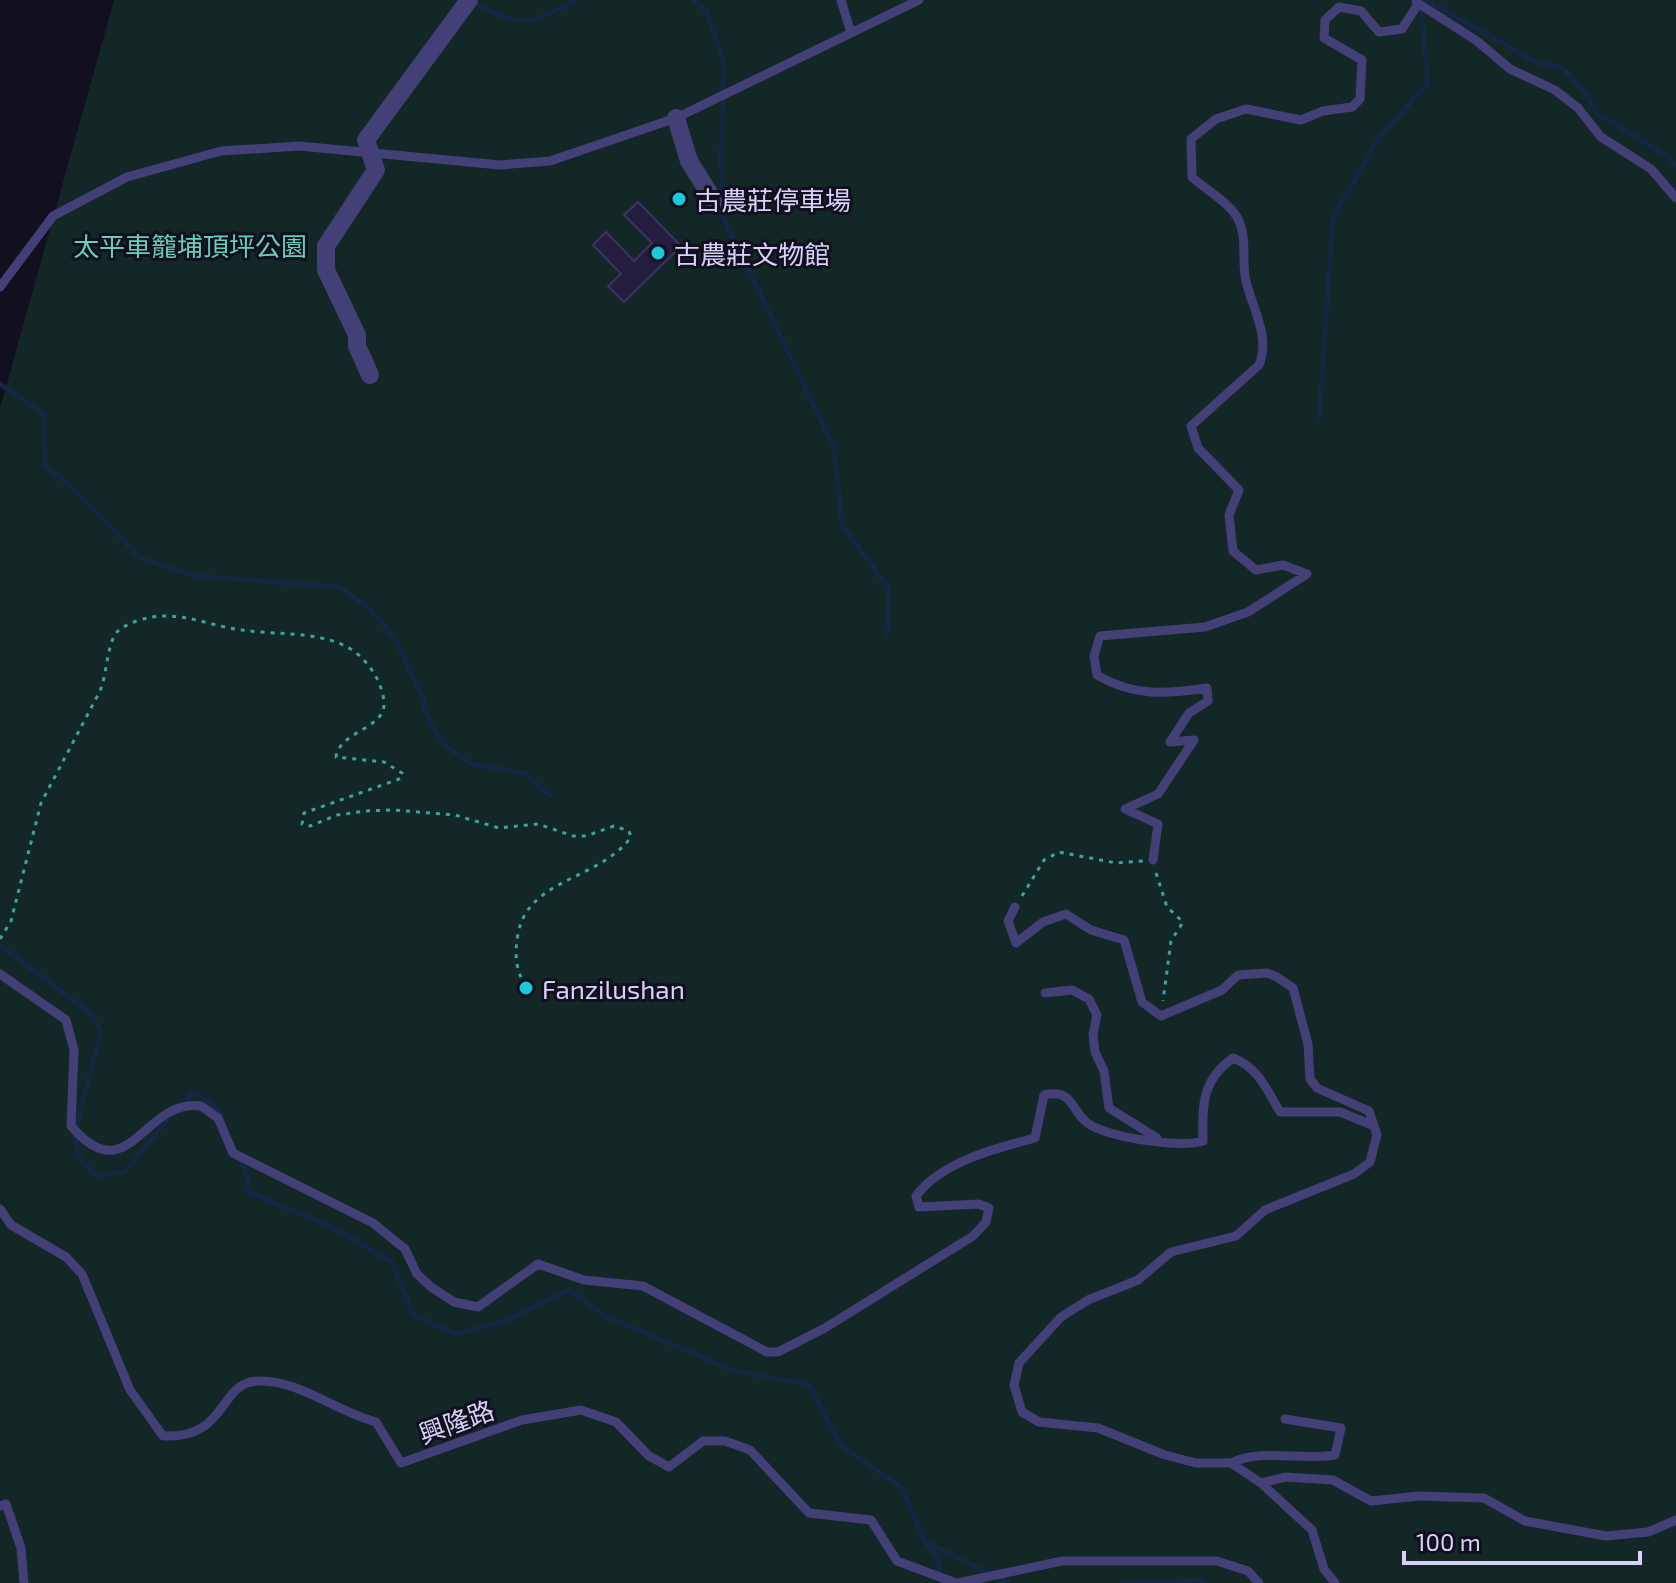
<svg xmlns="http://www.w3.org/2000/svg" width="1676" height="1583" viewBox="0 0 1676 1583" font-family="'Exo 2','Noto Sans TC',sans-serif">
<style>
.green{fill:#132727}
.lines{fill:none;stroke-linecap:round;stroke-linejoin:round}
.stream{stroke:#152742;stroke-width:5}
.building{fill:#241d3d;stroke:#3d3266;stroke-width:2}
.path{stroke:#3da39d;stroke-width:3;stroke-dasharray:4 6;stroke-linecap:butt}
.lane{stroke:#424077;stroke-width:9}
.street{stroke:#424077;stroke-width:18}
.poi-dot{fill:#1cc8db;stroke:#120f1e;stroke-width:3}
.labels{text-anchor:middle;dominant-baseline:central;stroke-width:6;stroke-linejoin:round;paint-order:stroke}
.poi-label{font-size:26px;fill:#d7d2f9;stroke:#120f1e;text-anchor:start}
.park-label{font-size:26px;fill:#68cfb6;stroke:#120f1e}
.street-label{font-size:26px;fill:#d7d2f9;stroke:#120f1e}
</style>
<rect width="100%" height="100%" fill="#120f1e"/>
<path class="green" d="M 114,0 L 1676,0 L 1676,1583 L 0,1583 L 0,408 Z"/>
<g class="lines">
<path class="stream" d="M 693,0 L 706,10 L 724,62 L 721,160 L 724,219 L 834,447 L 842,525 L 889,589 L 887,634
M 1427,0 L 1537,63 L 1563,68 L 1584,91 L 1598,114 L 1666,155 L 1676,167
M 471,3 C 526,27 523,27 577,0
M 0,384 L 44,414 L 45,465 L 75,490 L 140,558 L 196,576 L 340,587 L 366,606 L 394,636 L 421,694 L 430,724 L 447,747 L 471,764 L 525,773 L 550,796
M 1319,418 L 1333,218 L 1378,139 L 1428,83 L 1421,7
M 0,945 L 89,1012 L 101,1031 L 75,1132 L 79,1157 L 96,1176 L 124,1172 L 173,1114
M 180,1107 L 194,1091 L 220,1111 L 223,1119
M 239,1157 L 248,1178 L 246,1191 L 326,1224 L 392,1262 L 413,1315 L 456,1334 L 502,1322 L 569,1290 L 605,1316 L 732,1370 L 809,1385 L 840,1445 L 901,1487 L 926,1543 L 938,1558 L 940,1583
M 930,1544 L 1008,1583
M 1124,1583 L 1201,1580 L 1206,1583"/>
</g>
<path class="building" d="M 638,202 L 681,246 L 624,302 L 608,286 L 621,274 L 593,245 L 606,232 L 634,261 L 652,243 L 624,215 Z"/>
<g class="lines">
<path class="path" d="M 1156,873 L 1167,907 L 1183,922 L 1171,941 L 1163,1001
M 1022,896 L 1044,860 L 1059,852 L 1116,863 L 1143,861
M 0,939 L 11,921 L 41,803 L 100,691 C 107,675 107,643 117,632 C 127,622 150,616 163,616 C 189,615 216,627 242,630 C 275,635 315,631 345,646 C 365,655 384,682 384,705 C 383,729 339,732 336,757 L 384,762 L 402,773 L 402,778 L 304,813 L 302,824 L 310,826 L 337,815 L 365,811 L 393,810 L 455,815 L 499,828 L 538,824 L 573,836 L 586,836 L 614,826 L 629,831 L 631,837 C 600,880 528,878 518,934 C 514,956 516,969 526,988"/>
<path class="lane" d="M 841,0 L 851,33
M 1416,2 L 1477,41 L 1510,69 L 1555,90 L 1578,108 L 1601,137 L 1651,169 L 1676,198
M 0,287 L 53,216 L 127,177 L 221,151 L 299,146 L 500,165 L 550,161 L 676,118 L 919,0
M 1153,860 L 1158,824 L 1125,809 L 1158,794 L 1194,740 L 1170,742 L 1189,713 L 1208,701 L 1207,688 C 1166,694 1134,697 1097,675 L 1094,656 L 1100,636 L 1205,627 L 1248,612 L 1307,574 L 1283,565 L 1256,570 L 1233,551 L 1229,515 L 1239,490 L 1198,448 L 1191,426 L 1259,365 C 1271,337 1252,308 1246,281 C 1241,260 1248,239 1238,219 C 1231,204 1205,189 1192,177 L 1191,139 L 1216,119 L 1246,109 L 1301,120 L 1323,111 L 1352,107 L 1360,99 L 1362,60 L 1324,38 L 1325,20 L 1339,7 L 1361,11 L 1379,32 L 1402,29 L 1418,4
M 1015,907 L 1008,921 L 1016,943 L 1043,922 L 1066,914 L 1091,930 L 1124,940 L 1142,1002 L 1161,1016 L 1222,990 L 1238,975 L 1267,973 L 1277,977 L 1293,988 L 1308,1044 L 1310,1079 L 1317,1088 L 1369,1111 L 1374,1126
M 0,974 L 66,1020 L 74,1050 L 71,1126 C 129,1194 144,1097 201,1106 L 218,1118 L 233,1153 L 373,1223 L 405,1249 L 417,1274 L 431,1287 L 454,1302 L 478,1307 L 538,1264 L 584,1280 L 643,1286 L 767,1352 L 778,1352 L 825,1328 L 973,1236 L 986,1222 L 989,1208 L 979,1204 L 919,1207 L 916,1196 C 941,1162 996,1148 1035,1138 L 1044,1095 C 1076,1088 1070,1114 1092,1126 C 1116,1138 1178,1148 1203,1141 C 1202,1105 1202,1080 1233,1058 C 1258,1067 1267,1090 1280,1112 L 1340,1112 L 1374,1126 L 1377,1135 L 1370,1162 L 1354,1174 L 1265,1210 L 1236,1236 L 1171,1252 L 1138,1280 L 1088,1300 L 1061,1317 L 1019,1363 L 1014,1385 L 1022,1412 L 1039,1422 L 1098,1428 L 1165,1455 L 1196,1463 L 1231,1463 L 1261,1483 L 1312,1530 L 1324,1569 L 1335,1583
M 1045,993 L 1072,990 L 1089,999 L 1097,1015 L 1093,1034 L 1095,1052 L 1104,1071 L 1109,1108 L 1157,1138
M 0,1209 L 11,1225 L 66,1257 L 82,1274 L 130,1390 L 163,1436 C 229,1439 218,1381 259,1381 C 299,1380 337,1412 376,1422 L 401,1463 L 522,1420 L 581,1410 L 616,1422 L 649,1456 L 669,1467 L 703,1441 L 725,1441 L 750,1450 L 809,1513 L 871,1520 L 897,1561 L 956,1583
M 1231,1463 C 1262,1448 1301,1461 1335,1455 L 1341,1428 L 1285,1419
M 1261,1483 L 1286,1477 L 1333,1480 L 1371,1501 L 1419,1496 L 1484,1498 L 1525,1521 L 1606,1536 L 1648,1532 L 1676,1520
M 0,1506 L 6,1504 L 21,1548 L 24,1583
M 958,1583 L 1062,1561 L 1217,1561 L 1248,1571 L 1259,1583"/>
<path class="street" d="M 676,118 L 689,161 L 714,201
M 370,375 L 357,346 L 357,335 L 326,270 L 326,246 L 376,170 L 366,140 L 469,0"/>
</g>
<g class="poi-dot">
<circle cx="679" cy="199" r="8"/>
<circle cx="658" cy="253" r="8"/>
<circle cx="526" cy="988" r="8"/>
</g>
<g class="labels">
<g class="poi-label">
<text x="695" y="199">古農莊停車場</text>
<text x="674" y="253">古農莊文物館</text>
<text x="542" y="988">Fanzilushan</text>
</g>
<g class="park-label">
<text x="190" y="245">太平車籠埔頂坪公園</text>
</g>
<g class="street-label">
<text transform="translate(456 1421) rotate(-20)">興隆路</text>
</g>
</g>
<path d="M1404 1551v12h236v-12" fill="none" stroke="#d7d2f9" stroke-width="4"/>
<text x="1416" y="1551" font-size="24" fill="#d7d2f9" stroke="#120f1e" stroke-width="6" paint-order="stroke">100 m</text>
</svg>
